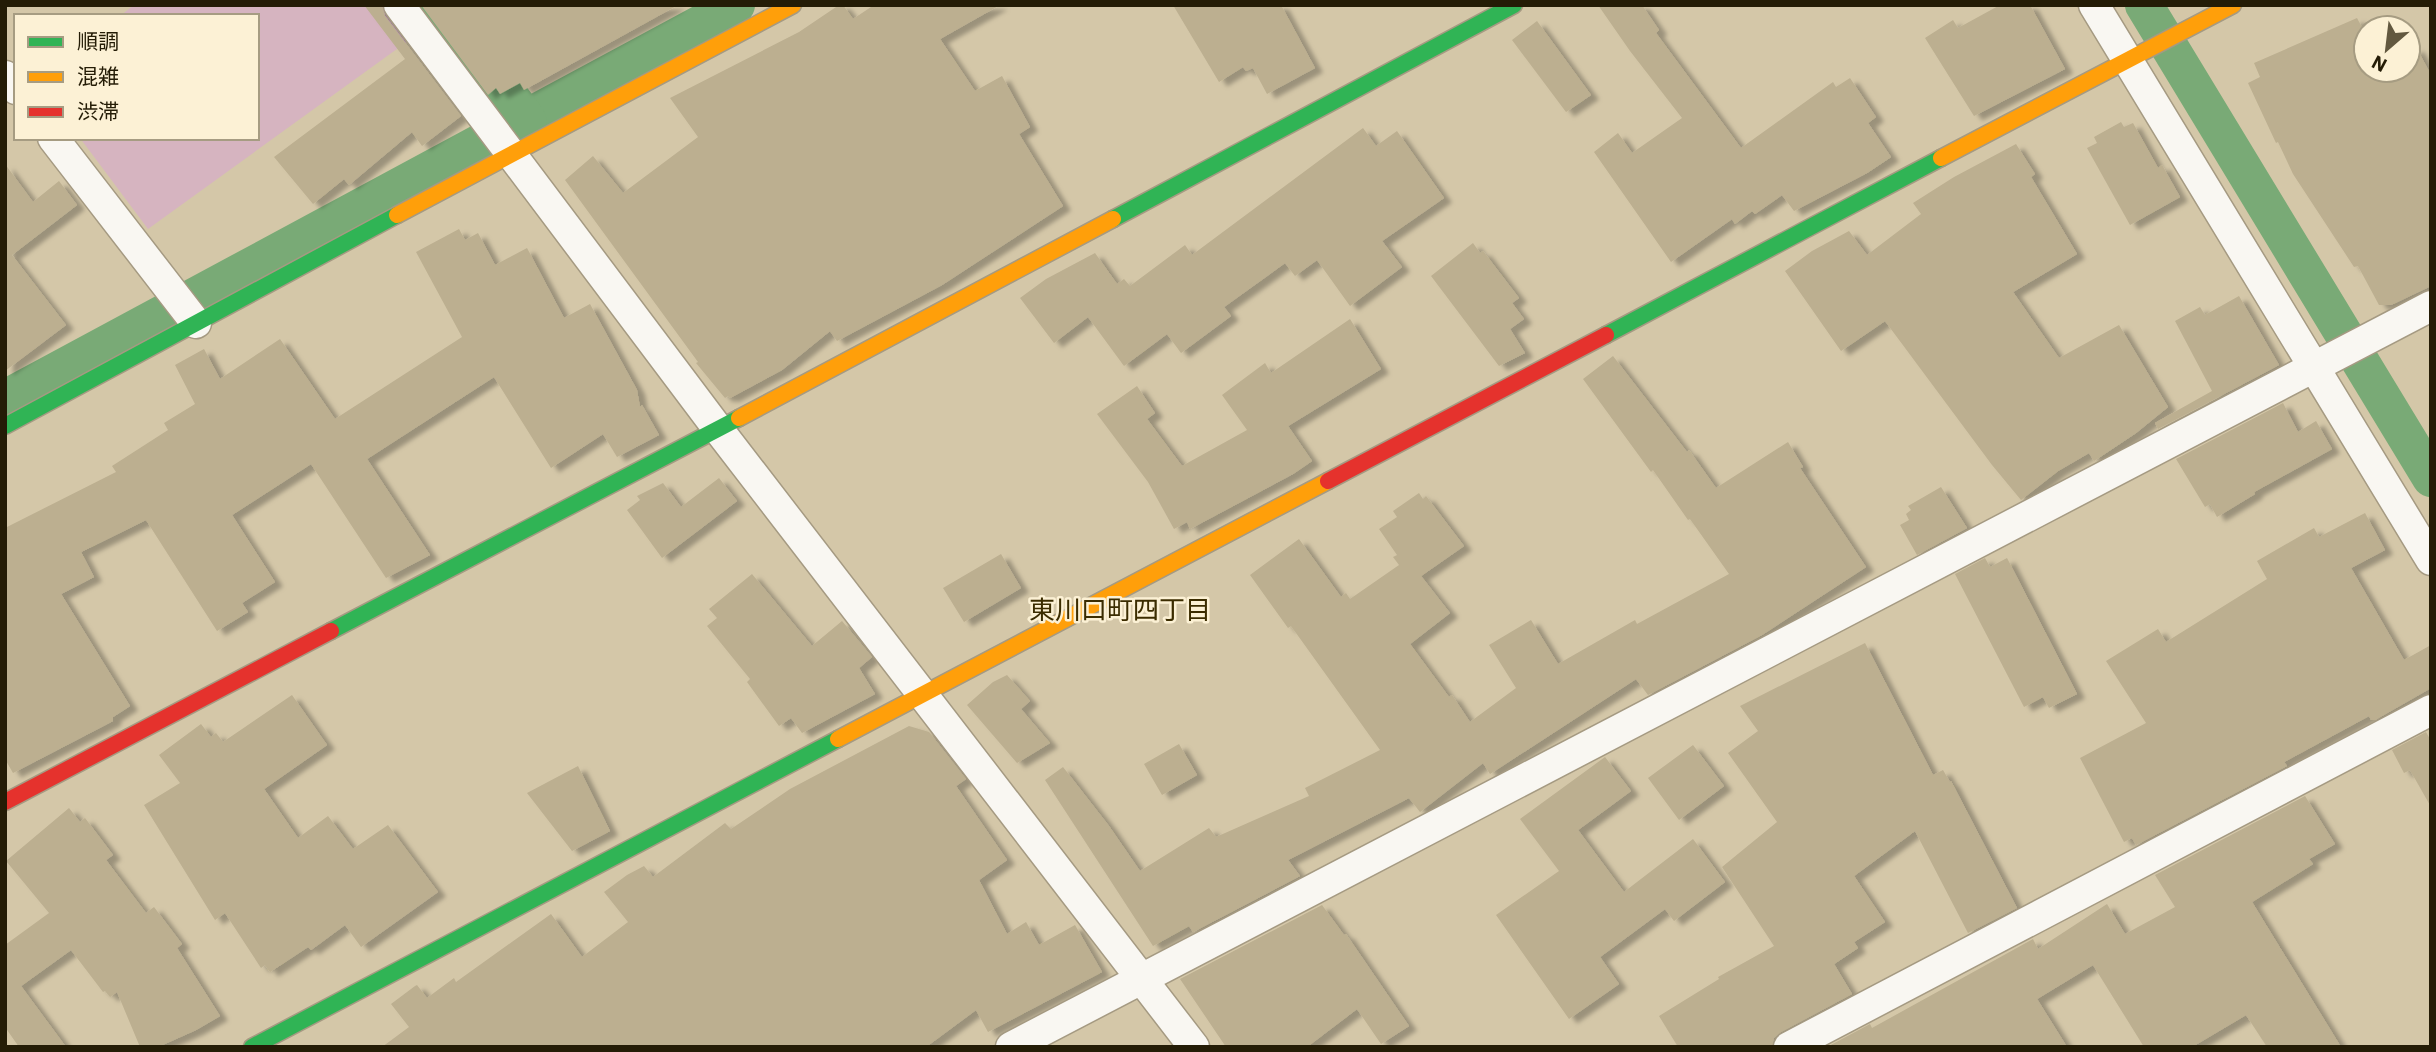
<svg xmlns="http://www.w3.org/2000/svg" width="2436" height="1052" viewBox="0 0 2436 1052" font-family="'IBM Plex Sans','Noto Sans JP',sans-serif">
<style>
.green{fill:#d6b4c0}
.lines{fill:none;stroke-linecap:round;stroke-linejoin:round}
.canal{stroke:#79aa76;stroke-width:38}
.river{stroke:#79aa76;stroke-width:66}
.building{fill:#bcaf90;filter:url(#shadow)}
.street-casing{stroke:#a59a82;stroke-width:33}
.fast-casing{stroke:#a59a82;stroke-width:19}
.slow-casing{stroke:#a59a82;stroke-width:19}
.jam-casing{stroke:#a59a82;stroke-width:19}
.street{stroke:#f9f7f2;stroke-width:30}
.fast{stroke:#30b455;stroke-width:16}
.slow{stroke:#ff9f0a;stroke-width:16}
.jam{stroke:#e5322d;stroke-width:16}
.labels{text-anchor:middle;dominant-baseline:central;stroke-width:5;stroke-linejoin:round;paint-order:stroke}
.neighbourhood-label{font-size:26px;fill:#3b2c00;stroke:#fcf1d5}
</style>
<defs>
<filter id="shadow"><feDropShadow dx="8" dy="4.5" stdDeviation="2" flood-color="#0004"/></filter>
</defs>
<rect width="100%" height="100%" fill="#d4c7a8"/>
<path class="green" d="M 134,5 L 382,5 L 408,41 L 148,229 L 80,138 L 257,138 L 257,16 L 120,16 Z"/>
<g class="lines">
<path class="canal" d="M 2144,5 L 2431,478
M 5,399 L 736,5"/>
<path class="river" d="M 435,20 L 514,125"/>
</g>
<path class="building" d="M 364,5 L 382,5 L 385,16 L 461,116 L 422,146 L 412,132 L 349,185 L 344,179 L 313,204 L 274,157 L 405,59 Z
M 421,5 L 678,5 L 524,90 L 520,83 L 500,94 L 496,88 L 488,95 Z
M 839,5 L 843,5 L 853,19 L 874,5 L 1000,5 L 940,39 L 975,91 L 1002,76 L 1030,127 L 1019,134 L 1063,206 L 942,285 L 837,341 L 830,331 L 782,370 L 730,398 L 728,396 L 725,398 L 696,363 L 698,362 L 565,180 L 593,156 L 623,193 L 698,137 L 670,98 L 799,32 Z
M 1173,5 L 1281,5 L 1315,68 L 1267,94 L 1253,68 L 1246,71 L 1243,67 L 1219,82 Z
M 1598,5 L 1642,5 L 1659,30 L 1656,33 L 1741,148 L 1833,82 L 1836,87 L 1850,78 L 1876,117 L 1868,123 L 1891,157 L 1867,173 L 1794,211 L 1782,195 L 1755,214 L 1752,211 L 1735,224 L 1732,219 L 1671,262 L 1594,152 L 1618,133 L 1632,153 L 1682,118 L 1630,51 Z
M 2000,5 L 2030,5 L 2065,69 L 1974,116 L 1925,38 L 1953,20 L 1958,28 Z
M 2357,18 L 2366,35 L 2366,70 L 2408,70 L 2408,52 L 2416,47 L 2431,75 L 2431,286 L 2391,305 L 2379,305 L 2358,266 L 2354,267 L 2293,174 L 2278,142 L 2276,143 L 2248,83 L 2260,77 L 2254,63 Z
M 1537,21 L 1591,95 L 1566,112 L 1512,40 Z
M 2121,122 L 2124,127 L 2133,123 L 2158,168 L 2162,165 L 2180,197 L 2130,225 L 2087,148 L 2097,143 L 2094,137 Z
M 1363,128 L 1376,146 L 1397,131 L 1444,198 L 1382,241 L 1402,267 L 1350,306 L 1317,260 L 1295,276 L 1285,263 L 1224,307 L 1231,316 L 1181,353 L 1167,334 L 1124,366 L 1088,317 L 1054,343 L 1020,298 L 1046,279 L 1095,253 L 1117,284 L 1124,279 L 1130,286 L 1185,245 L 1192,255 Z
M 2016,144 L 2035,174 L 2031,177 L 2077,254 L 2013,292 L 2059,358 L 2119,325 L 2168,407 L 2136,433 L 2094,461 L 2089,453 L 2058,471 L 2021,500 L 1992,465 L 1885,321 L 1841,351 L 1785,271 L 1812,251 L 1849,231 L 1867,255 L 1921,214 L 1913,203 L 1954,177 Z
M 5,164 L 33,202 L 59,181 L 77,205 L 12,255 L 66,325 L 5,371 Z
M 459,229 L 465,240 L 478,233 L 495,265 L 527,248 L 564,318 L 590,304 L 637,390 L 640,407 L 642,405 L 659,435 L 617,457 L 603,434 L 551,468 L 494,377 L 367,459 L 430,555 L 386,578 L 311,464 L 232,515 L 275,582 L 242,603 L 248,612 L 217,631 L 146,520 L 81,552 L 94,577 L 61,594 L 130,706 L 113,717 L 113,721 L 13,773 L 5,759 L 5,528 L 116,472 L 112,466 L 168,430 L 164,423 L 195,404 L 175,365 L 204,349 L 220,379 L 280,339 L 335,419 L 462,337 L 416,252 Z
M 1473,243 L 1480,253 L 1483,251 L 1519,298 L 1512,303 L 1524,319 L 1510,329 L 1525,353 L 1499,366 L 1431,276 Z
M 2239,296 L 2279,365 L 2158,429 L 2155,423 L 2212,391 L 2175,321 L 2200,307 L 2205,315 Z
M 1350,319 L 1381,369 L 1288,426 L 1312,461 L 1293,474 L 1190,529 L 1187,522 L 1174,529 L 1148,482 L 1097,414 L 1137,386 L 1155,413 L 1147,419 L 1182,466 L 1247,430 L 1222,395 L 1265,363 L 1271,373 Z
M 1613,356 L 1687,452 L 1689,450 L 1716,488 L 1788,442 L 1803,467 L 1800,468 L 1866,567 L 1762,635 L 1648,695 L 1636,679 L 1490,774 L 1483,763 L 1420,812 L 1409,798 L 1288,860 L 1300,876 L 1193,932 L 1189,926 L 1153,946 L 1045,780 L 1063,767 L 1109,826 L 1140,871 L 1209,828 L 1216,837 L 1309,796 L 1305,788 L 1380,750 L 1291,626 L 1288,628 L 1250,575 L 1299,539 L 1341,597 L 1346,593 L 1350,599 L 1399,565 L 1393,557 L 1397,555 L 1379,529 L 1397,517 L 1393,511 L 1419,493 L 1423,499 L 1426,496 L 1464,546 L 1421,576 L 1450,613 L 1410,644 L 1449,697 L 1452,695 L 1470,722 L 1516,688 L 1489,645 L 1531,620 L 1558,664 L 1635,620 L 1637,624 L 1729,574 L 1690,519 L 1688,520 L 1653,470 L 1651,472 L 1583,379 Z
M 2283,403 L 2298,432 L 2316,421 L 2332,449 L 2254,492 L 2255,494 L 2217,517 L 2210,504 L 2205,507 L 2176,459 Z
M 719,478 L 737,501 L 662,558 L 627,510 L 640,500 L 637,496 L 663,483 L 681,507 Z
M 1941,487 L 1967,528 L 1917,555 L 1900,525 L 1909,520 L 1906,514 L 1911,510 L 1908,506 Z
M 2365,513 L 2385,550 L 2351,568 L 2404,660 L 2431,645 L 2431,688 L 2375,720 L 2371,720 L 2369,716 L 2284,762 L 2287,766 L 2136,845 L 2132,838 L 2124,842 L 2080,758 L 2146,723 L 2106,661 L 2158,629 L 2166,642 L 2267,579 L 2257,561 L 2314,528 L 2319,537 Z
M 1001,554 L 1021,588 L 964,622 L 943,588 Z
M 1985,558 L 1990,567 L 2007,558 L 2077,694 L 2049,708 L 2043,697 L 2024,707 L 1955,574 Z
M 752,574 L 812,646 L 842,621 L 872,657 L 859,668 L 875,694 L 802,733 L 791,718 L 779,726 L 747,682 L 750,679 L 707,626 L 717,618 L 709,609 Z
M 1865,643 L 1933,775 L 1943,770 L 1950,782 L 1951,781 L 2017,908 L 1968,933 L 1915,831 L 1854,876 L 1885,922 L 1854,942 L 1858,948 L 1834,964 L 1852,994 L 1781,1032 L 1774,1038 L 1772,1047 L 1678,1047 L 1659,1016 L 1719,979 L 1718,977 L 1774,946 L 1722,867 L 1777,822 L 1728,753 L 1758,731 L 1740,706 Z
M 1007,675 L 1030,701 L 1021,709 L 1050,743 L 1017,763 L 967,705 L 993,682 Z
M 292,695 L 327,745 L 264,789 L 298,838 L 328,816 L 353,849 L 388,825 L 438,892 L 361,947 L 345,925 L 311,950 L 308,947 L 270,972 L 265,965 L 261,968 L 225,913 L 215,920 L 144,805 L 180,783 L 159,755 L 201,724 L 211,737 L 216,733 L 223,742 Z
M 909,726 L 929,732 L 966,779 L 956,786 L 1007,860 L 979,880 L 1007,934 L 1026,922 L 1039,945 L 1075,925 L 1102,972 L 988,1032 L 976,1010 L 926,1047 L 382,1047 L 409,1027 L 391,1004 L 415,986 L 417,985 L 427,998 L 454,978 L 456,982 L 551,914 L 582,957 L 628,922 L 604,892 L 627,875 L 644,866 L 653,877 L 725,823 L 731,829 L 790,789 Z
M 2426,732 L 2431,741 L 2431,807 L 2410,770 L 2404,773 L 2392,750 Z
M 1179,744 L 1197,775 L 1162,795 L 1144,764 Z
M 1693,745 L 1724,786 L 1679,820 L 1648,778 Z
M 1605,757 L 1631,791 L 1578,830 L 1624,892 L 1693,839 L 1725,882 L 1674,921 L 1665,909 L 1600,957 L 1619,984 L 1569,1019 L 1496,915 L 1559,871 L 1520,819 Z
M 578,766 L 610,831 L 572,851 L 527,793 Z
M 2305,796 L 2335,844 L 2309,859 L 2313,864 L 2252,902 L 2341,1047 L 2267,1047 L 2246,1015 L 2192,1047 L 2144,1047 L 2093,965 L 2037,999 L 2067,1047 L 1827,1047 L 1870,1024 L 1872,1028 L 2033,939 L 2038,949 L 2107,904 L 2125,934 L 2175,907 L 2155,875 Z
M 69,808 L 80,822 L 85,818 L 113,855 L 106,860 L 146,913 L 154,907 L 182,944 L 177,948 L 220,1016 L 196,1030 L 158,1047 L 140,1047 L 117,992 L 110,997 L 105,991 L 103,992 L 71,950 L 21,986 L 66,1047 L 19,1047 L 5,1027 L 5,945 L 49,913 L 6,861 Z
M 1322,905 L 1344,935 L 1346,934 L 1409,1026 L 1381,1044 L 1357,1009 L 1307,1047 L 1226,1047 L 1180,979 Z"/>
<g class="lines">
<g class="street-casing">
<path id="street" d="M 399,5 L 718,429 L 1194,1047
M 2094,5 L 2431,560
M 5,76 L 16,89
M 53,138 L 196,323
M 1011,1047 L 2431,306
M 1789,1047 L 2431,710"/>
</g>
<g class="fast-casing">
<path id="fast" d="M 1113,219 L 1514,5
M 1606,335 L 1941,158
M 5,426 L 397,215
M 331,631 L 739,418
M 252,1047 L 838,739"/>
</g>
<g class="slow-casing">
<path id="slow" d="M 1941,158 L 2233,5
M 397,215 L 793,5
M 739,418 L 1113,219
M 838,739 L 1328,481"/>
</g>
<g class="jam-casing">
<path id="jam" d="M 1328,481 L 1606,335
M 5,802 L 331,631"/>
</g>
<use href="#street" class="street"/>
<use href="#fast" class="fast"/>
<use href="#slow" class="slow"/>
<use href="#jam" class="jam"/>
</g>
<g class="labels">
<g class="neighbourhood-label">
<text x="1120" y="609">東川口町四丁目</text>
</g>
</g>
<rect width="2436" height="1052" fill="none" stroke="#241c06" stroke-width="14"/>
<rect x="14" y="14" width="245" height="126" fill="#fcf1d5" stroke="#a69c82" stroke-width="2"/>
<rect x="28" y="37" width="35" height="10" fill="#30b455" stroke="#a69c82" stroke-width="2"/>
<text x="77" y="49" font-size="21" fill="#241c06">順調</text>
<rect x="28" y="72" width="35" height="10" fill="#ff9f0a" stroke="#a69c82" stroke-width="2"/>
<text x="77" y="84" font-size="21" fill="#241c06">混雑</text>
<rect x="28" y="107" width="35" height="10" fill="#e5322d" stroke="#a69c82" stroke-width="2"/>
<text x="77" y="119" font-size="21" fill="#241c06">渋滞</text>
<g transform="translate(2387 49) rotate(208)"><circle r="33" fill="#fcf1d5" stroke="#a69c82" stroke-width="2"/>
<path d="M0-5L12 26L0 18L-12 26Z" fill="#62583f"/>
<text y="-10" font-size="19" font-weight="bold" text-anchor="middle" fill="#241c06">N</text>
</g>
</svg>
